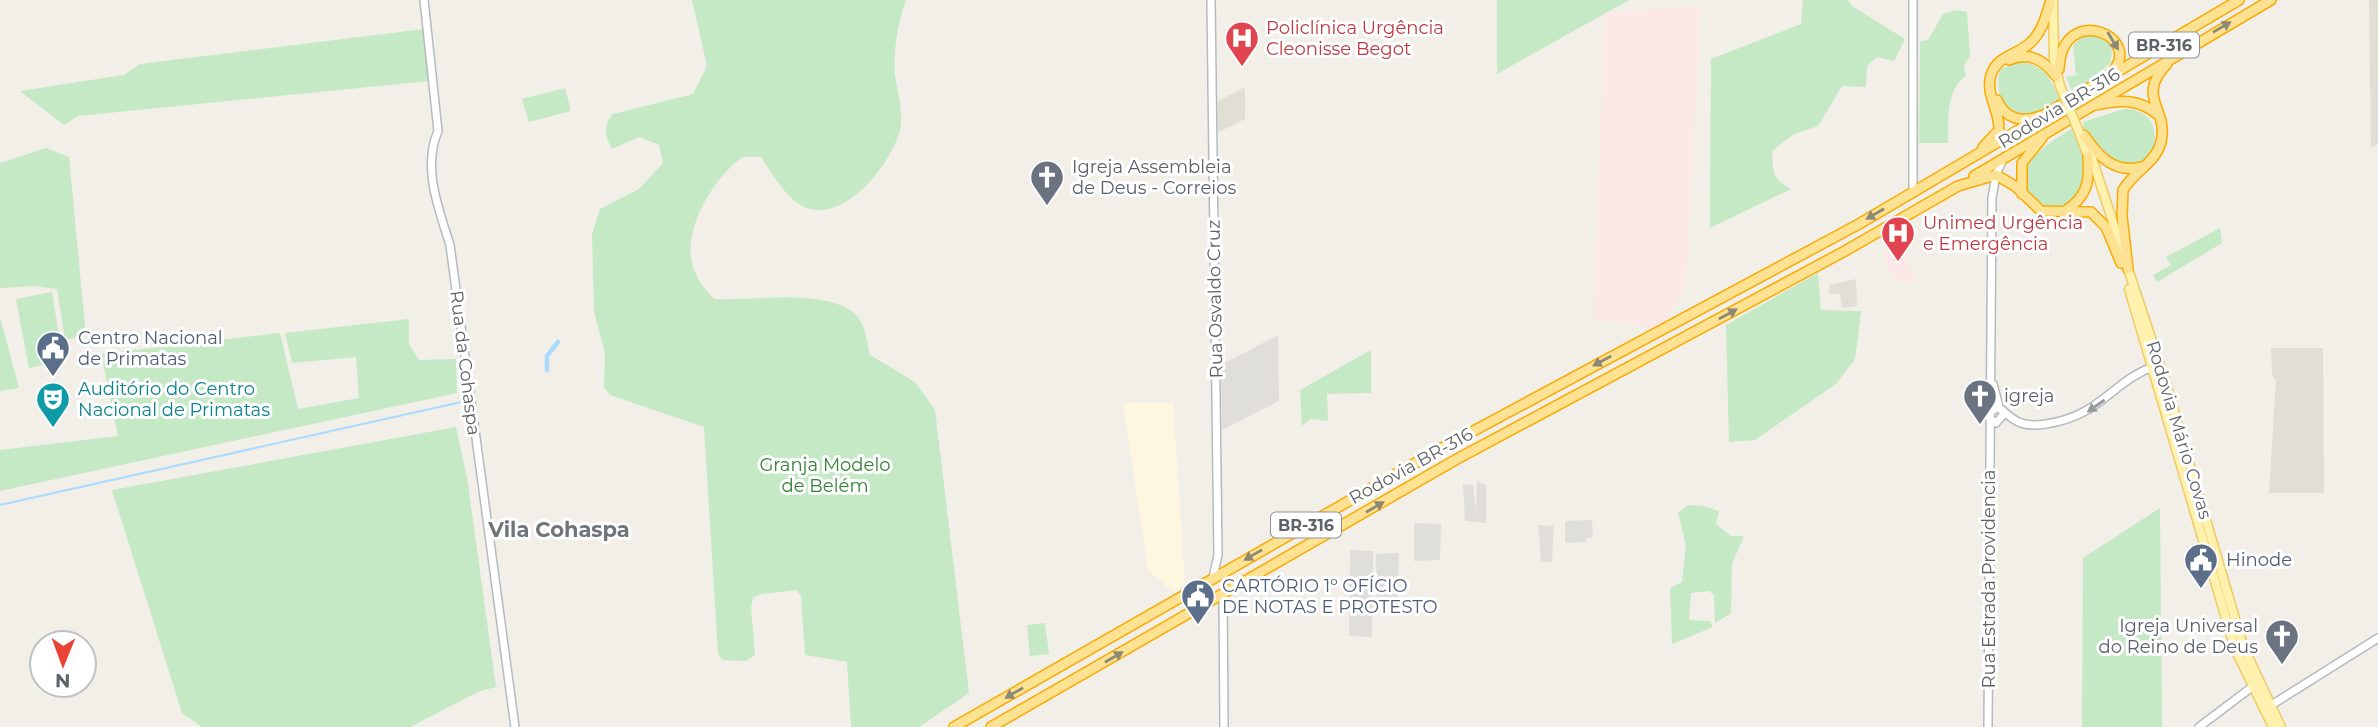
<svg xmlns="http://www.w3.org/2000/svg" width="2378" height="727" viewBox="0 0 2378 727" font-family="Montserrat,sans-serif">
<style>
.commercial{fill:#fef7e0}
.industrial{fill:#e0deda}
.education{fill:#e1ded6}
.medical{fill:#fce8e6}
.green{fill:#c5e8c5}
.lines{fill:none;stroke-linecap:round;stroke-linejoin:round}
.stream{stroke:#aadaff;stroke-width:2}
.canal{stroke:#aadaff;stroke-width:4.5}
.secondary-casing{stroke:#b6babf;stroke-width:10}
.primary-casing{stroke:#f2c960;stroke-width:11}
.highway-casing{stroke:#f9ab00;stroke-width:12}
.secondary{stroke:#fff;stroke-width:7}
.primary{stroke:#fff2af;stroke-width:8}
.highway{stroke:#fde293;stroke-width:9}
.primary-bridge-casing{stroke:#f2c960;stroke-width:11;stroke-linecap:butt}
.primary-bridge{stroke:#fff2af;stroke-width:8}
.oneway{fill:#8e8975}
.oneway2{fill:#979a9d}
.labels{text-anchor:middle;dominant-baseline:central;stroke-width:6;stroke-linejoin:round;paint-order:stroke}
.shield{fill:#fff;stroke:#8f9295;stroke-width:2}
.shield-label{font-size:16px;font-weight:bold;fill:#5f6368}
.health-label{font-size:18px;fill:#be3a42;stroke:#fff;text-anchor:start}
.street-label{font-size:18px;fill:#5f6368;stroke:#fff}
.worship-label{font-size:18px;fill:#5b616d;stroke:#fff;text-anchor:start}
.service-label{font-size:18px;fill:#4e5e75;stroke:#fff;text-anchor:start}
.culture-label{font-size:18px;fill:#0d838f;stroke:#fff;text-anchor:start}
.park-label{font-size:18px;fill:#348238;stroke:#fff}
.quarter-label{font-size:21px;font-weight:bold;fill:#70757a;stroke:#fff}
</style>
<rect width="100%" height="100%" fill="#f1efe8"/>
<path class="commercial" d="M 1123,403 L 1173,403 L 1185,584 L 1173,592 L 1148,570 Z"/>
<path class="industrial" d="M 1278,335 L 1279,401 L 1222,430 L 1221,365 Z
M 1477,481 L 1486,485 L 1486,523 L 1465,521 L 1463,484 L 1473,485 L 1476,513 Z
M 1592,520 L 1593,537 L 1586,538 L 1586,542 L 1565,543 L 1565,521 Z
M 1414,523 L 1441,524 L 1440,560 L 1414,561 Z
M 1554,523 L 1552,562 L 1541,562 L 1538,525 L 1553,526 Z
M 1350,550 L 1373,551 L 1372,637 L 1349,636 Z
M 1399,553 L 1397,610 L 1377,609 L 1376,554 Z"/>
<path class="education" d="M 2369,0 L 2378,0 L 2378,144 L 2371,148 Z
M 1245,87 L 1245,119 L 1217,133 L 1218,101 Z
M 1856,279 L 1857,306 L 1842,308 L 1840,294 L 1829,294 L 1829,285 Z
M 2271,348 L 2323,348 L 2324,493 L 2269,493 L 2276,380 L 2272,375 Z"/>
<path class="medical" d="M 1701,6 L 1685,288 L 1662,329 L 1593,319 L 1605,13 Z
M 1901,243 L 1916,281 L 1908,284 L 1907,279 L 1899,282 L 1897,277 L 1893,278 L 1882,250 Z"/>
<path class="green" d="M 692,0 L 906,0 C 898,21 893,51 895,74 C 897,92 905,115 899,133 C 890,164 846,222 807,208 C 787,201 773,174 761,157 L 743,157 C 713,177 678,235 695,272 C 699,283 707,291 714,299 C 751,301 827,288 855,314 C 866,324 867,342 870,355 L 915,382 L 935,410 L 969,693 L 919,727 L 851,727 L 847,662 L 805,655 L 801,596 L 796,590 L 761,594 L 753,598 L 751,608 L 755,655 L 746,661 L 722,660 L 718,653 L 704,427 L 610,395 L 604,387 L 605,354 L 594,311 L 592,234 L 600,209 L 639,189 L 663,163 L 659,145 L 639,137 L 612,149 C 605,137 603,125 613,114 L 693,94 L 707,66 Z
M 1497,0 L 1629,0 L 1497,74 Z
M 1803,0 L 1848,0 L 1852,6 L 1905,39 L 1894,61 L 1877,57 L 1867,66 L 1866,87 L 1842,86 L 1818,126 L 1794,134 L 1772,151 C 1773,172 1772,179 1791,189 L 1710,228 L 1711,59 L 1801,24 Z
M 1956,10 L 1967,12 L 1970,56 L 1964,66 L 1966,76 C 1946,89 1948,121 1948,143 L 1919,143 L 1920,41 L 1928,40 L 1943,14 Z
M 424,29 L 429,81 L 78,116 L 64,125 L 20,91 L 124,75 L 140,64 Z
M 2098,33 L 2112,45 L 2111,62 L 2074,95 L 2066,77 L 2076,75 L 2073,46 L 2082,36 Z
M 2020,62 C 2045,64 2053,82 2061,103 C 2052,107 2044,113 2035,116 C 2004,125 1994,94 2000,69 Z
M 565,88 L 571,111 L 529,122 L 522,99 Z
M 2124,109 C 2156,109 2160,136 2150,161 C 2117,173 2107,156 2084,135 L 2083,122 Z
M 2073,128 L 2086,164 L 2085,188 L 2063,208 L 2038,208 C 2001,172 2043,146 2073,128 Z
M 46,148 L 69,157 L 86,336 L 65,340 L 57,289 L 35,286 L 0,288 L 0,163 Z
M 2220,228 L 2222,243 L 2157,282 L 2153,275 L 2171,265 L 2166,257 Z
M 1818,273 L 1821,310 L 1861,311 L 1855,359 L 1836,384 L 1755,440 L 1729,442 L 1726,325 Z
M 52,292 L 63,361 L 29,368 L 16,299 Z
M 0,317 L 19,388 L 0,391 Z
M 409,319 L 409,344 L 419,360 L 456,359 L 457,393 L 0,491 L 0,450 L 118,436 L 101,354 L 280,333 L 298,409 L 359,398 L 356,357 L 292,363 L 285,333 Z
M 1371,350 L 1371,393 L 1327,394 L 1328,421 L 1310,419 L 1302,426 L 1300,390 Z
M 456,427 L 467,477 L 496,687 L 480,691 L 410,727 L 202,727 L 182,713 L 112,490 Z
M 1688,505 L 1704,506 L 1719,511 L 1716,524 L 1731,536 L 1744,536 L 1732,564 L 1731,613 L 1715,623 L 1714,595 L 1709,591 L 1691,593 L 1689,620 L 1710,621 L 1713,627 L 1672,644 L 1670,588 L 1682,582 L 1686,545 L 1678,513 Z
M 2160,508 L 2162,727 L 2082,727 L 2083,558 Z
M 1045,623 L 1049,654 L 1030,656 L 1027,625 Z"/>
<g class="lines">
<path class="stream" d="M 0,505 L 466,401"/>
<path class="canal" d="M 547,370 L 547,356 L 558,342"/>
<g class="secondary-casing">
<path id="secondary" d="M 424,0 L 438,131 C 422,168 439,210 450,245 L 515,727
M 1211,0 L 1218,555 L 1213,578
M 1913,0 L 1913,192
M 1993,384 L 1999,407
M 2002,410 C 2017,424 2026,427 2046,424 C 2101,416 2112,381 2155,366
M 1989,418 L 1996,423 L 2004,414 L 1999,407 L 1989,412
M 1223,594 L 1224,727
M 2270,706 L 2378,638
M 1988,727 L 1992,198 L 1996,175 L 2003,159
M 2199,727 L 2252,687"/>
</g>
<g class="primary-casing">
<path id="primary" d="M 2053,0 L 2054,60 L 2060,86
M 2079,132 L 2088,156
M 2089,149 L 2123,253
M 2127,266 L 2165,380 L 2243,646 L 2281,727
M 2129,289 L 2235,649 L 2273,727"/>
</g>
<g class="highway-casing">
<path id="highway" d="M 2009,60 C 2029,51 2044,60 2056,76
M 2059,69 C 2062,0 2148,38 2110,74
M 1997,100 C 2005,119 2022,123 2040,116
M 2096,105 C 2119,100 2139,98 2158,115
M 2084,135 C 2097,155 2114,174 2141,167
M 1983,147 L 1999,130 C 2000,111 1985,94 1991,75 C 1997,56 2016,55 2029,44 C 2042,33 2046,16 2051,0
M 1974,176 L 2271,0
M 2022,194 L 2022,163 L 2042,138
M 2065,211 C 2087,197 2090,182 2088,156
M 2128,269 L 2122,216 L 2123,190 C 2133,172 2156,163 2161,142 C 2169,108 2135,98 2167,64
M 954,727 L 1438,450 L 1859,224 L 2239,0
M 991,727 L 1457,459 L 1845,251 L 1958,186 L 1996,175 L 2015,186 L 2041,211 L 2091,212 L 2106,227 L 2121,263"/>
</g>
<use href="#secondary" class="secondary"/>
<use href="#primary" class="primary"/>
<use href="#highway" class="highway"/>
<g class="primary-bridge-casing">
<path id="primary-bridge" d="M 2060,86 L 2079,132"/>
</g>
<use href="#primary-bridge" class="primary-bridge"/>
</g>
<defs><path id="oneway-solid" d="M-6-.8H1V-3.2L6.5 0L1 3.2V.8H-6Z" transform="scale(1.75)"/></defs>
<g class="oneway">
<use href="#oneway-solid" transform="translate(2222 27) rotate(-31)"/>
<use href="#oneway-solid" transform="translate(2113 41) rotate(59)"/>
<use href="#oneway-solid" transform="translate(1875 214) rotate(150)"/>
<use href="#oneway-solid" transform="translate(1728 314) rotate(-29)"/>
<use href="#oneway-solid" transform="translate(1602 361) rotate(152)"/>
<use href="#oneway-solid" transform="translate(1375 507) rotate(-30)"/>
<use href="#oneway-solid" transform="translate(1253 555) rotate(150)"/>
<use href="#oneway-solid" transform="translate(1114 657) rotate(-30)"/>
<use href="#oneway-solid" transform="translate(1014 693) rotate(150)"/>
</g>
<use class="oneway2" href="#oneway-solid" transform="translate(2096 406) rotate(145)"/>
<defs>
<g id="hospital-pin" transform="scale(1.75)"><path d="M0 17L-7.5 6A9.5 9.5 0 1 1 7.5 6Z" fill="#e0444e" stroke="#fff"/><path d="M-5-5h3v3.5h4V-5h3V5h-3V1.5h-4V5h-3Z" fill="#fff"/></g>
<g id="church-pin" transform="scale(1.75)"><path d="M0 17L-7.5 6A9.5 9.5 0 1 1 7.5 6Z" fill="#6b7280" stroke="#fff"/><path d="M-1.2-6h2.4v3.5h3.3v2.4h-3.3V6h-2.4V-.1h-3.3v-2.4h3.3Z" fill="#fff"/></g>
<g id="civic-pin" transform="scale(1.75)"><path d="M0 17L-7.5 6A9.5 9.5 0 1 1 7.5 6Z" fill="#5c6f8a" stroke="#fff"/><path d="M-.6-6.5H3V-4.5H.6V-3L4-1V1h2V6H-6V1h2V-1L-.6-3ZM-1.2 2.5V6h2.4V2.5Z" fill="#fff"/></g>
<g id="theatre-pin" transform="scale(1.75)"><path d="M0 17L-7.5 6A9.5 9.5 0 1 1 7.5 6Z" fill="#0f9aa8" stroke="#fff"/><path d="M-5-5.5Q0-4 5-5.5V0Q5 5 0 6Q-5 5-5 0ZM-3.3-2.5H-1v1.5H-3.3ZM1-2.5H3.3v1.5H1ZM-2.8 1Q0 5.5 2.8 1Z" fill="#fff"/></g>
</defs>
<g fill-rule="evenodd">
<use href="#hospital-pin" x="1242" y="38"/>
<use href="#church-pin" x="1047" y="177"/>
<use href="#hospital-pin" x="1898" y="233"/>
<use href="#civic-pin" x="53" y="348"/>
<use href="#church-pin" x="1980" y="396"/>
<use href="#theatre-pin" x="53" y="399"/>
<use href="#civic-pin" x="2201" y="560"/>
<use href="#civic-pin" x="1198" y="596"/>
<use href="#church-pin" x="2282" y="636"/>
</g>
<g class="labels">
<g class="shield">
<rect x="2129" y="32.5" width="70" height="25" rx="5"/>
<rect x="1271" y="512.5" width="70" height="25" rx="5"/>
</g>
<g class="shield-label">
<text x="2164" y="45">BR-316</text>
<text x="1306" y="525">BR-316</text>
</g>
<g class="health-label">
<text x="1266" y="28">Policlínica Urgência<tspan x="1266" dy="21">Cleonisse Begot</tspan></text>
<text x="1923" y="223">Unimed Urgência<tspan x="1923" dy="21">e Emergência</tspan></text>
</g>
<g class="street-label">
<text transform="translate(2059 108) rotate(-31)">Rodovia BR-316</text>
<text transform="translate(1215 299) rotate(-91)">Rua Osvaldo Cruz</text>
<text transform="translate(465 363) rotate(83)">Rua da Cohaspa</text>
<text transform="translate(2179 430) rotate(73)">Rodovia Mário Covas</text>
<text transform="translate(1411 466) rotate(-29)">Rodovia BR-316</text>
<text transform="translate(1989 579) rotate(-90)">Rua Estrada Providencia</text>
</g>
<g class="worship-label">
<text x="1072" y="167">Igreja Assembleia<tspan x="1072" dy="21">de Deus - Correios</tspan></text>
<text x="2004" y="396">igreja</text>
<text x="2258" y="626" text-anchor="end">Igreja Universal<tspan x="2258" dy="21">do Reino de Deus</tspan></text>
</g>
<g class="service-label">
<text x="78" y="338">Centro Nacional<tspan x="78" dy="21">de Primatas</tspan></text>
<text x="2226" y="560">Hinode</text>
<text x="1222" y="586">CARTÓRIO 1º OFÍCIO<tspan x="1222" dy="21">DE NOTAS E PROTESTO</tspan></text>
</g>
<g class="culture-label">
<text x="78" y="389">Auditório do Centro<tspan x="78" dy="21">Nacional de Primatas</tspan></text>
</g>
<g class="park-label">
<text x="825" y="465">Granja Modelo<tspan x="825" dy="21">de Belém</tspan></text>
</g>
<g class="quarter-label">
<text x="559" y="529">Vila Cohaspa</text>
</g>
</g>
<g transform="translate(63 664) rotate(181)"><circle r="33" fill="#ffffff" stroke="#bfc1c3" stroke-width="2"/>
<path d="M0-5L12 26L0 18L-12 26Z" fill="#ea4335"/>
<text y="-10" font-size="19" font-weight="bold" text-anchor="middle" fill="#5f6368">N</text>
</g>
</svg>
